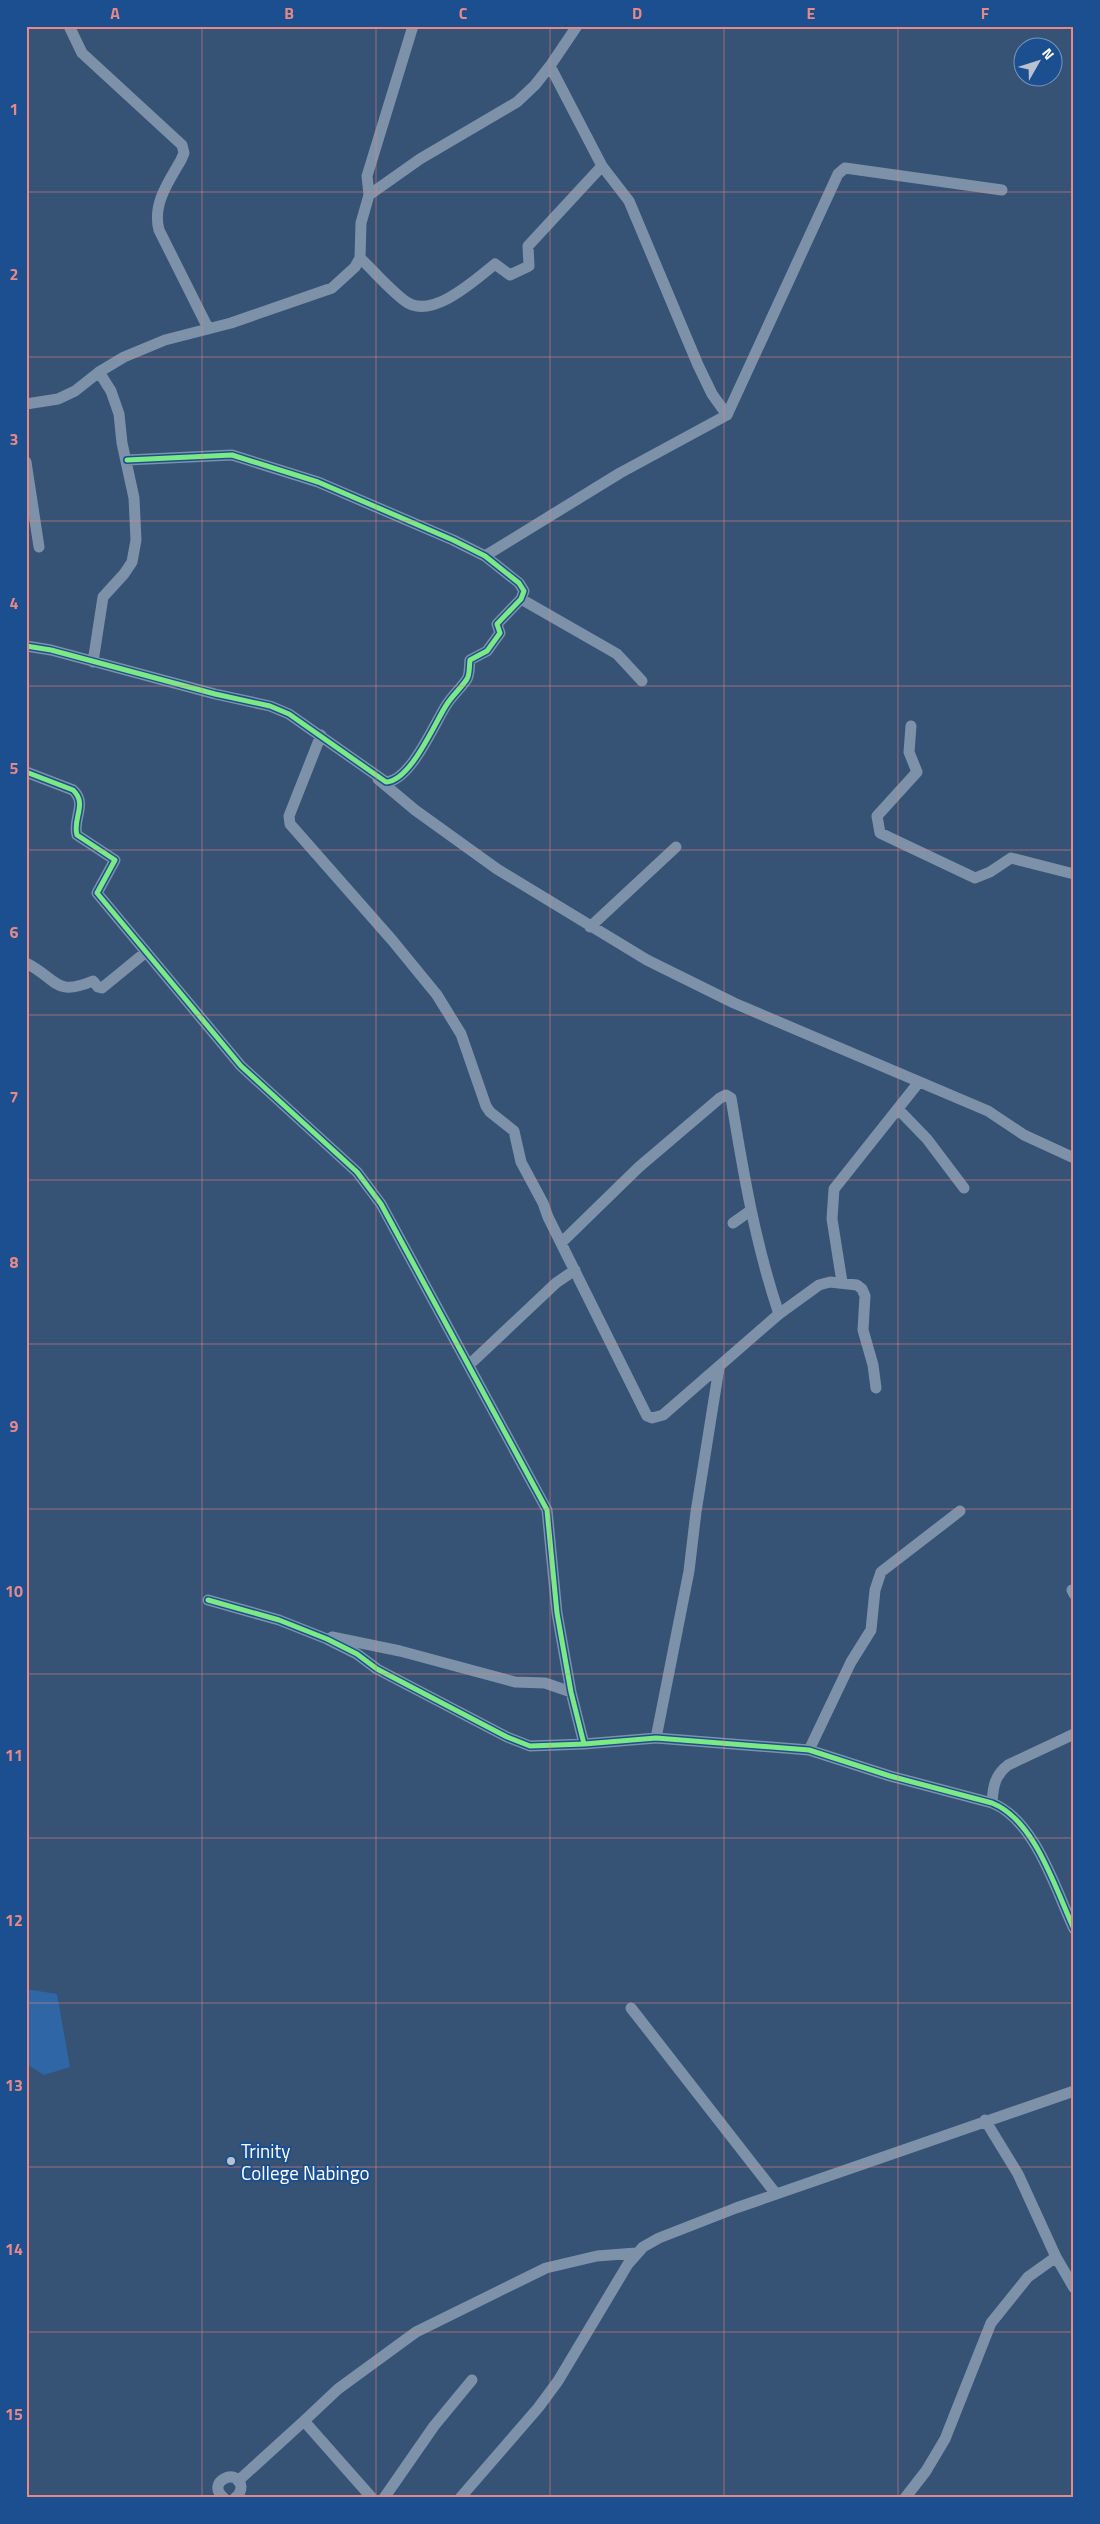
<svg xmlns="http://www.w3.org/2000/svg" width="1100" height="2524" viewBox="0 0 1100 2524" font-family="'Titillium Web',sans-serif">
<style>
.green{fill:#2f66a5}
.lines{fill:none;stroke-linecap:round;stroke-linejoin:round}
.minor{stroke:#7d92a8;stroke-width:11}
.cycleway-casing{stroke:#1b4f8f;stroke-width:8}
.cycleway{stroke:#7ce984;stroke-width:5}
.grid{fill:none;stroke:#e88989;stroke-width:1;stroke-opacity:0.55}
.poi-dot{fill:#b9c2ce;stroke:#1b4f8f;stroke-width:2}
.labels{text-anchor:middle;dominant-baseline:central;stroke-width:4;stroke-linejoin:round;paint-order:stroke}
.poi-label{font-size:19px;fill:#fff;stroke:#1b4f8f;text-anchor:start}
.neatline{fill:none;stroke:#e88989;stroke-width:2}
.grid-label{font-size:16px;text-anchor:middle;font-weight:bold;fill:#e88989}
</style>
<rect width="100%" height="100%" fill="#365274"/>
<path class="green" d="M 26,1989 L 57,1994 L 70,2067 L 44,2075 L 26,2064 Z"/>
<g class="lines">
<path class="minor" d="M 69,26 L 82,53 L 182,145 L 184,153 L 181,160 C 169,181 152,204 159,230 L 208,328
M 550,66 L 602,166 L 629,201 L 698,365 L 712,394 L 727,415
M 369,195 L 367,176 L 413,26
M 360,258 C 375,272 389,289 405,301 C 431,321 475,280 495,264 L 510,275 L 529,266 L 528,246 L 602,166
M 26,404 L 58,399 L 75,391 L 99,372 L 124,357 L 165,340 L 231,323 L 332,288 L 355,267 L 360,258 L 361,223 L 369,195 L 420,159 L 517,102 L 535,85 L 550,66 L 577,26
M 26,462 L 39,547
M 485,556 L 620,473 L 727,415 L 838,174 L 845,168 L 1002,190
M 521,599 L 617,654 L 642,681
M 26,646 L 51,650 L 215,694 L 270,706 L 289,714 L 386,782 C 411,781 435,722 447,704 C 453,695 461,688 467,679 C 470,674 469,666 470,660 L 487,651 L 500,633 L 497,624 L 521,599 L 524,591 L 519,583 L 485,556 L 453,540 L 318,482 L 232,455 L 127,460
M 93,662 L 103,597 L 124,574 L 132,562 L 136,540 L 134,498 L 122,443 L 119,414 L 111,391 L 99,372
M 911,726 L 909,752 L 917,772 L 877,816 L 880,833 L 975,878 L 990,872 L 1011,858 L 1074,874
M 321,735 L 289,816 L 290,824 L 392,940 L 437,995 L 461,1034 L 486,1106 L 490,1112 L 514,1131 L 521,1162 L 543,1203 L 548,1217 L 647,1416 L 652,1418 L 663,1415 L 779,1314 L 819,1285 L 830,1282 L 857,1285 L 862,1289 L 865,1296 L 863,1330 L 873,1365 L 876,1388
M 26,772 L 73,790 C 88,804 72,819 77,835 L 115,860 L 97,893 L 241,1066 L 357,1172 L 381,1204 L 547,1510 L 557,1613 L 571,1692 L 584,1744
M 378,779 L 415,810 L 497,869 L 647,960 L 734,1003 L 988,1111 L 1024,1135 L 1074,1158
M 590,927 L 676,847
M 26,963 C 58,979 54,997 93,981 L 98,987 L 102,988 L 146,952
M 898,1109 L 927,1139 L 964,1188
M 733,1223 L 750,1211
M 562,1242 L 639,1167 L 720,1098 L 726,1095 L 731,1098 C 743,1171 755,1243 779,1314
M 842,1282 L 832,1219 L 834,1189 L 919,1082
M 469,1365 L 556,1283 L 575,1270
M 1072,1590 L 1074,1594
M 208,1600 L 279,1620 L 327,1639 L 357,1654 L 377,1669 L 507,1737 L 530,1746 L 584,1744 L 656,1738 L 809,1750 L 890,1776 L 992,1803 C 1035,1820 1055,1888 1074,1929
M 332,1637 L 400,1651 L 515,1682 L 545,1683 L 571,1692
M 656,1738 L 689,1571 L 696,1512 L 719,1368
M 809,1750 L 851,1662 L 871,1630 L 875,1590 L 881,1572 L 960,1511
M 992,1803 C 993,1786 995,1775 1008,1765 L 1074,1734
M 631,2008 L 776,2194
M 985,2120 L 1018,2174 L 1056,2257 L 1074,2288
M 238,2481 L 304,2421
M 224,2498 C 204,2482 239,2466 241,2487 C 241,2492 239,2495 235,2498
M 372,2498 L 304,2421 L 338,2389 L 416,2332 L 546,2268 L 597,2256 L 636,2253
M 384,2498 L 434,2426 L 472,2380
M 460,2498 L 538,2408 L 558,2381 L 628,2264 L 643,2247 L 659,2238 L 736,2208 L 1074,2091
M 905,2498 L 926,2471 L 945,2439 L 991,2323 L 1028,2277 L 1056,2257"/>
<g class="cycleway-casing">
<path id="cycleway" d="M 26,646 L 51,650 L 215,694 L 270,706 L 289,714 L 386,782 C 411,781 435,722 447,704 C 453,695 461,688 467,679 C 470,674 469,666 470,660 L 487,651 L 500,633 L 497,624 L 521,599 L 524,591 L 519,583 L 485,556 L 453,540 L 318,482 L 232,455 L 127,460
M 26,772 L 73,790 C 88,804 72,819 77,835 L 115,860 L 97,893 L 241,1066 L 357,1172 L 381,1204 L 547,1510 L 557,1613 L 571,1692 L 584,1744
M 208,1600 L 279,1620 L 327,1639 L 357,1654 L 377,1669 L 507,1737 L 530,1746 L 584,1744 L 656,1738 L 809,1750 L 890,1776 L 992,1803 C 1035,1820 1055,1888 1074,1929"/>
</g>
<use href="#cycleway" class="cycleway"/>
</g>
<path class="grid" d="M 202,26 L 202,2498M 376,26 L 376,2498M 550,26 L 550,2498M 724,26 L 724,2498M 898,26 L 898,2498M 26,192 L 1074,192M 26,357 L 1074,357M 26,521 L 1074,521M 26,686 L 1074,686M 26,850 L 1074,850M 26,1015 L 1074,1015M 26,1180 L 1074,1180M 26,1344 L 1074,1344M 26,1509 L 1074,1509M 26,1674 L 1074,1674M 26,1838 L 1074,1838M 26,2003 L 1074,2003M 26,2167 L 1074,2167M 26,2332 L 1074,2332"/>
<circle class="poi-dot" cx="231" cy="2161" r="5"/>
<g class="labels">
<g class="poi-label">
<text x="241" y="2150">Trinity<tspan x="241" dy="22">College Nabingo</tspan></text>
</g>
</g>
<rect width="1100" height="2524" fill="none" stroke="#1b4f8f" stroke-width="55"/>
<g transform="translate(1038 62) rotate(51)"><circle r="24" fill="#1b4f8f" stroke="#7695bc"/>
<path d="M0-4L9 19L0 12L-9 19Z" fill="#b9c2ce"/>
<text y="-8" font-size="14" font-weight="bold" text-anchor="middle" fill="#ffffff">N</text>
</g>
<rect x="28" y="28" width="1044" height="2468" class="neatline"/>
<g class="grid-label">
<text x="115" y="19">A</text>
<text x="289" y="19">B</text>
<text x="463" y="19">C</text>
<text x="637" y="19">D</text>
<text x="811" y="19">E</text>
<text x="985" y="19">F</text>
<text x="14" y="115">1</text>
<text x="14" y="280">2</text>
<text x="14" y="445">3</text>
<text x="14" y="609">4</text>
<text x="14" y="774">5</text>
<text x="14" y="938">6</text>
<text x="14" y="1103">7</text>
<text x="14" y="1268">8</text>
<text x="14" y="1432">9</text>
<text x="14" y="1597">10</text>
<text x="14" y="1761">11</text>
<text x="14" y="1926">12</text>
<text x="14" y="2091">13</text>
<text x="14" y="2255">14</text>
<text x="14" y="2420">15</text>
</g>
</svg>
